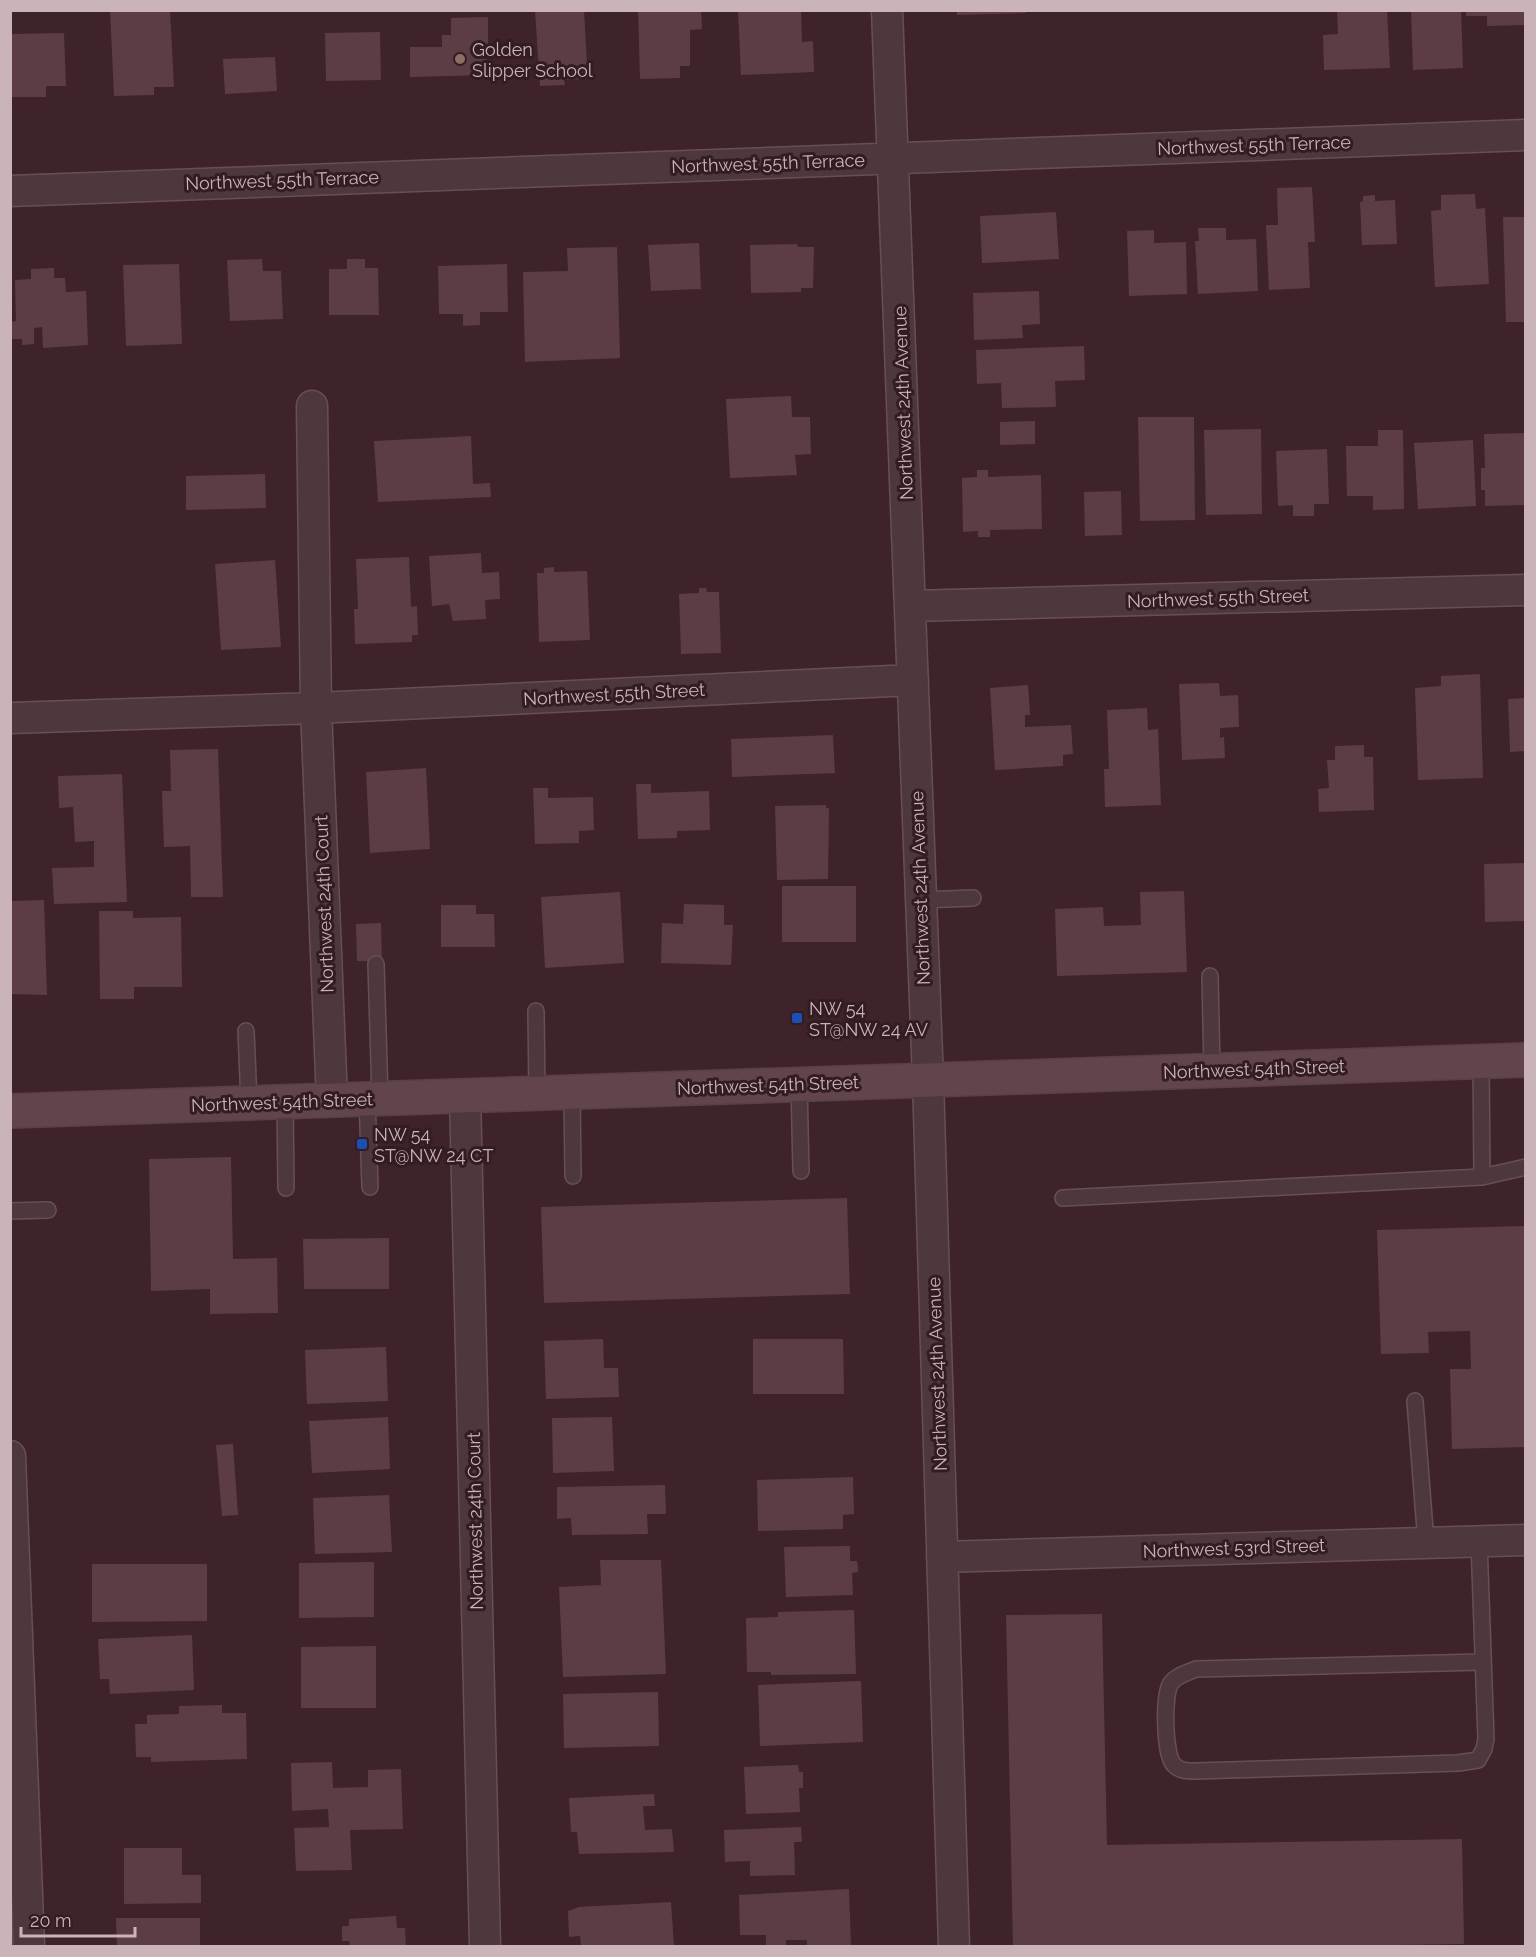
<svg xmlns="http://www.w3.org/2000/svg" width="1536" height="1957" viewBox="0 0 1536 1957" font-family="Raleway,sans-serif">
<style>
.building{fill:#5d3d44}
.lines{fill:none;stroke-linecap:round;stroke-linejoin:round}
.lane-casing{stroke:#675055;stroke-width:18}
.street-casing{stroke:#675055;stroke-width:33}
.secondary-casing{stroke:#584146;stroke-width:36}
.lane{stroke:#4f383d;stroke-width:15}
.street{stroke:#4f383d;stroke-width:30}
.secondary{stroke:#62454b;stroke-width:33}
.education-dot{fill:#8d6e63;stroke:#341d22;stroke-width:2}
.transit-dot{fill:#1a4fb4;stroke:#341d22;stroke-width:2}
.labels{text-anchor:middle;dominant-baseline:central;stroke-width:6;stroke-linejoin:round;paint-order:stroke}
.poi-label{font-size:18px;fill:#cab4b8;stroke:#341d22;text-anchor:start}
.street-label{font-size:18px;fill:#cab4b8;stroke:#341d22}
</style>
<rect width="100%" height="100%" fill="#3f232a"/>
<path class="building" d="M 110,10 L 170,10 L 174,87 L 154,87 L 154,95 L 114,96 Z
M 539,10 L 584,10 L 587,65 L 584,65 L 584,79 L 564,80 L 565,85 L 540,86 L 535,11 Z
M 638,10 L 701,10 L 702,29 L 690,30 L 690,66 L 680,66 L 680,78 L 640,79 Z
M 738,10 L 801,10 L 802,42 L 813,41 L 814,72 L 741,75 Z
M 957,10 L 1026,10 L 1026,13 L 957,15 Z
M 1337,10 L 1387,10 L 1390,68 L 1324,70 L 1323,35 L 1338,34 Z
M 1411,10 L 1461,10 L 1463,68 L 1413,70 Z
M 1466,10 L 1526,10 L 1526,25 L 1487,26 L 1487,16 L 1466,16 Z
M 488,17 L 488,46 L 491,53 L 486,53 L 487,75 L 410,77 L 410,47 L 442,47 L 442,35 L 451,35 L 451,18 Z
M 380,32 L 381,80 L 326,81 L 325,33 Z
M 64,33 L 66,86 L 46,86 L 46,97 L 10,97 L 10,34 Z
M 275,57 L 277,91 L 225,94 L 223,59 Z
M 1312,187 L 1315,242 L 1308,242 L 1310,288 L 1269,290 L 1266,225 L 1278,225 L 1277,188 Z
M 1475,194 L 1476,209 L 1485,208 L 1489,284 L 1435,287 L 1431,211 L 1441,210 L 1441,195 Z
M 1375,195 L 1375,201 L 1395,200 L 1397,244 L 1362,245 L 1360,202 L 1363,201 L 1363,196 Z
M 1056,212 L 1059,259 L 982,263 L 980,216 Z
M 1503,217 L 1526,217 L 1526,322 L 1506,322 Z
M 1198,228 L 1226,228 L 1226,240 L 1256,239 L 1258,291 L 1198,294 L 1195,241 L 1199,241 Z
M 1154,230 L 1154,243 L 1186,242 L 1187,294 L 1129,296 L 1127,231 Z
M 699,243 L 701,289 L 651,291 L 648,245 Z
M 797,244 L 798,247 L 814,247 L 813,288 L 801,288 L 801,292 L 751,293 L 750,245 Z
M 617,247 L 620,358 L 525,362 L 523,272 L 568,271 L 567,248 Z
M 262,259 L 263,271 L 281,271 L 283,319 L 230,321 L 227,260 Z
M 347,259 L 365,259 L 365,268 L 378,268 L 379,315 L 329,315 L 329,269 L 347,269 Z
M 179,264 L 182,344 L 126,346 L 123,265 Z
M 507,264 L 508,312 L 480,312 L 480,325 L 463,326 L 463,314 L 439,314 L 438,266 Z
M 54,268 L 54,278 L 65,278 L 66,292 L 86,291 L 88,345 L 43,348 L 42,327 L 34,328 L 34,344 L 22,345 L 22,339 L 10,339 L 10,322 L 16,321 L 15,280 L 31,279 L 31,269 Z
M 1039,291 L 1040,324 L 1022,325 L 1023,338 L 974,340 L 973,293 Z
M 1084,346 L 1085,380 L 1055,381 L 1056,407 L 1002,408 L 1001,383 L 977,384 L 976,350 Z
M 791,396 L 792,417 L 810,417 L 811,454 L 795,455 L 797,475 L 730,478 L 726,399 Z
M 1138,417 L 1194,417 L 1195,520 L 1140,521 Z
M 1035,421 L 1035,444 L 1000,445 L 1000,422 Z
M 1261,429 L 1262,514 L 1206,515 L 1204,430 Z
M 1378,430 L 1403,430 L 1404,509 L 1373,510 L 1373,496 L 1347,496 L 1346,446 L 1378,446 Z
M 1526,433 L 1526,505 L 1485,506 L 1485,490 L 1481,490 L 1481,468 L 1485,468 L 1484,434 Z
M 471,436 L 473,484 L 490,483 L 491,497 L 378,502 L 374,441 Z
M 1473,440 L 1476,506 L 1418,509 L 1414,443 Z
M 1327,449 L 1329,504 L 1314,504 L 1314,516 L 1293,516 L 1293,505 L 1278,506 L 1276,451 Z
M 977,470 L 988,470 L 988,477 L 1041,475 L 1042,529 L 990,530 L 990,537 L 978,537 L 978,531 L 963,532 L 962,478 L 977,477 Z
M 265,474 L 266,508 L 186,510 L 186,476 Z
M 1121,491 L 1122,535 L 1085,536 L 1084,492 Z
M 481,553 L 482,573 L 499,572 L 500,599 L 485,600 L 486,619 L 453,621 L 449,604 L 432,606 L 429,556 Z
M 409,557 L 411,607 L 417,606 L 418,635 L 412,635 L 412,642 L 355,644 L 354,609 L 358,609 L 356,559 Z
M 275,560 L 281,647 L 221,650 L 215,564 Z
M 554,567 L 554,572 L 587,571 L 590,640 L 539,642 L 537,573 L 544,573 L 544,568 Z
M 699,588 L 706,588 L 707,592 L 719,592 L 721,653 L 681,654 L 679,594 L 699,593 Z
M 1480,674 L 1483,778 L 1418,780 L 1415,688 L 1441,686 L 1441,676 Z
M 1219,683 L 1220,696 L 1238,695 L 1239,727 L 1220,728 L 1220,738 L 1224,737 L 1225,758 L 1182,760 L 1179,684 Z
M 1028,685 L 1030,715 L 1025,715 L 1025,727 L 1071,725 L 1073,754 L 1063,755 L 1063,766 L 995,770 L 990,688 Z
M 1526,698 L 1526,751 L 1510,752 L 1508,699 Z
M 1147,708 L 1148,730 L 1158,729 L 1161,805 L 1105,807 L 1104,769 L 1109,769 L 1107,710 Z
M 833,735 L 835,773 L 732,777 L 731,739 Z
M 1364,745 L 1364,757 L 1373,757 L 1374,810 L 1319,812 L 1318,789 L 1329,788 L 1327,760 L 1335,760 L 1335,746 Z
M 218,749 L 223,897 L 191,897 L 190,846 L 164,847 L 162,791 L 171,791 L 170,750 Z
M 426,768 L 430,849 L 370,853 L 366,772 Z
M 122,774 L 127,902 L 54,904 L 52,868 L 94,867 L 94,841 L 75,842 L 73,807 L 59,808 L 58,776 Z
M 636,784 L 651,784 L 651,793 L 709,791 L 710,830 L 677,831 L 677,838 L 638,839 Z
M 533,788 L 548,788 L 548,798 L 593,797 L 594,830 L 579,831 L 579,843 L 535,844 Z
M 826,805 L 826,808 L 829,808 L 828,879 L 777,880 L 775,806 Z
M 1526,863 L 1526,921 L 1485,922 L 1484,864 Z
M 782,886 L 856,886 L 856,942 L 782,942 Z
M 1184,891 L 1187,972 L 1057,976 L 1055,909 L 1103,907 L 1104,926 L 1141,925 L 1140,892 Z
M 620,892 L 624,963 L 545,968 L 541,897 Z
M 44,900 L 47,995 L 10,994 L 10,901 Z
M 684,904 L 724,905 L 724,925 L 733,925 L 731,965 L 661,963 L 662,923 L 683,924 Z
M 441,905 L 476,905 L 476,914 L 494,914 L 495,947 L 441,947 Z
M 99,911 L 133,911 L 133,918 L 181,917 L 182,987 L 134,987 L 134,999 L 100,999 Z
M 381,923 L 382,961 L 357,961 L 356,924 Z
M 231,1157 L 233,1259 L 277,1258 L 278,1313 L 210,1314 L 210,1289 L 151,1291 L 149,1159 Z
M 847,1198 L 850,1294 L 544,1303 L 541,1207 Z
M 1526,1226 L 1526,1447 L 1452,1449 L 1450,1369 L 1471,1369 L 1470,1331 L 1428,1332 L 1429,1353 L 1381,1354 L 1377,1230 Z
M 389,1238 L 389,1289 L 304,1289 L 303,1239 Z
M 603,1339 L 604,1368 L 618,1368 L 619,1397 L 546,1399 L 544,1341 Z
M 753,1339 L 843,1339 L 844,1394 L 753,1394 Z
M 386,1347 L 388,1401 L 307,1404 L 305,1350 Z
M 388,1417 L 390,1469 L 312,1473 L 309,1421 Z
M 612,1417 L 614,1471 L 553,1473 L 552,1418 Z
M 233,1444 L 238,1515 L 222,1516 L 216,1445 Z
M 853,1477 L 854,1514 L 843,1515 L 843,1529 L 758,1531 L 757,1480 Z
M 665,1485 L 666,1514 L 647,1514 L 648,1534 L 572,1535 L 571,1518 L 557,1519 L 557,1487 Z
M 389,1495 L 392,1552 L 315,1554 L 313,1498 Z
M 850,1546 L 850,1561 L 857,1561 L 858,1567 L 858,1572 L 852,1573 L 853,1595 L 786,1597 L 784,1547 Z
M 600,1560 L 661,1560 L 666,1674 L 563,1677 L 559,1587 L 601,1585 Z
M 374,1562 L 374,1617 L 299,1618 L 299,1563 Z
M 92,1564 L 207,1564 L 207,1621 L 92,1622 Z
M 854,1610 L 856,1674 L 771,1675 L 771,1672 L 747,1672 L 746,1618 L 778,1617 L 778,1612 Z
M 1102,1614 L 1107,1845 L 1462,1839 L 1464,1944 L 1331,1946 L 1013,1946 L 1006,1615 Z
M 192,1635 L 194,1690 L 110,1694 L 109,1679 L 100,1679 L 98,1639 Z
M 376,1646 L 376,1708 L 301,1708 L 301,1647 Z
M 861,1681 L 863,1742 L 760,1746 L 758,1685 Z
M 658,1692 L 659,1746 L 564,1748 L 563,1694 Z
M 222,1705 L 222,1713 L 246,1713 L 247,1759 L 151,1762 L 151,1757 L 136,1757 L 135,1724 L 147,1724 L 147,1715 L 179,1714 L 179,1706 Z
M 332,1762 L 333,1788 L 368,1787 L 368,1770 L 401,1769 L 403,1829 L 350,1830 L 352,1870 L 296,1871 L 294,1828 L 329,1827 L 328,1809 L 292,1811 L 291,1763 Z
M 798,1765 L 799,1772 L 803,1772 L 803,1788 L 799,1788 L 800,1812 L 746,1814 L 744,1767 Z
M 654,1794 L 655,1806 L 643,1806 L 645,1830 L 672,1829 L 674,1852 L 579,1854 L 577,1832 L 571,1832 L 569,1798 Z
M 801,1827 L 802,1842 L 794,1842 L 795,1875 L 750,1876 L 750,1861 L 725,1862 L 724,1830 Z
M 124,1848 L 182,1848 L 182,1875 L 201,1875 L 201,1903 L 124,1904 Z
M 849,1889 L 851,1945 L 807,1946 L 807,1940 L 786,1940 L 786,1945 L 766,1946 L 766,1935 L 740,1935 L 739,1895 Z
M 671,1902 L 674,1946 L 581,1946 L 580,1936 L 569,1937 L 568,1911 L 579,1907 Z
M 396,1916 L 397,1928 L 405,1928 L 406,1946 L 350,1946 L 349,1941 L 342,1941 L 342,1926 L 349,1926 L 349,1919 Z
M 116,1918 L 200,1918 L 200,1946 L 117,1946 Z"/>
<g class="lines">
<g class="lane-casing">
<path id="lane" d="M 921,900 L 973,898
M 376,964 L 380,1098
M 1210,976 L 1212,1070
M 536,1011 L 537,1093
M 246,1031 L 249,1103
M 1481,1061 L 1482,1177
M 799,1084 L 801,1171
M 572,1092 L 573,1176
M 367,1098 L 370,1187
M 285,1102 L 286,1188
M 1063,1198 L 1482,1177 L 1526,1167
M 10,1211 L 48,1210
M 1415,1401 L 1426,1543
M 1479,1541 L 1486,1739 L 1484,1749 L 1478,1760 L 1458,1763 L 1196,1771 C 1187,1771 1180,1771 1174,1765 C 1164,1755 1163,1694 1171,1683 C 1177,1675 1187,1673 1196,1669 L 1483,1662"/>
</g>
<g class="street-casing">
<path id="street" d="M 887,10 L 928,1080 L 954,1946
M 10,191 L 1526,135
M 312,406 L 316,708 L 332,1100
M 910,606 L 1526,590
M 10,718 L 316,708 L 913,680
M 465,1095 L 485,1946
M 10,1456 L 29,1946
M 942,1557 L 1526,1540"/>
</g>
<g class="secondary-casing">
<path id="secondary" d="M 10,1111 L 1526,1060"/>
</g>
<use href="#lane" class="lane"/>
<use href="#street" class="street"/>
<use href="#secondary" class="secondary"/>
</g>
<circle class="education-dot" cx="460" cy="59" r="6"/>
<g class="transit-dot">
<rect x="791" y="1012" width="12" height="12" rx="3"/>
<rect x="356" y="1138" width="12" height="12" rx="3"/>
</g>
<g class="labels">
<g class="poi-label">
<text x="472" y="49">Golden<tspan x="472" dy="21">Slipper School</tspan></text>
<text x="809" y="1008">NW 54<tspan x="809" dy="21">ST@NW 24 AV</tspan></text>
<text x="374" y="1134">NW 54<tspan x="374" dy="21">ST@NW 24 CT</tspan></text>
</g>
<g class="street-label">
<text transform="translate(1254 145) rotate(-2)">Northwest 55th Terrace</text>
<text transform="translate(768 163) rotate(-2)">Northwest 55th Terrace</text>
<text transform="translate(282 180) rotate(-2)">Northwest 55th Terrace</text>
<text transform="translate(903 403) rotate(-92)">Northwest 24th Avenue</text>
<text transform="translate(1218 598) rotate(-2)">Northwest 55th Street</text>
<text transform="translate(614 694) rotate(-3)">Northwest 55th Street</text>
<text transform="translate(920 888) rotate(-92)">Northwest 24th Avenue</text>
<text transform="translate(324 904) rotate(-92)">Northwest 24th Court</text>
<text transform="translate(1254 1069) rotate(-2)">Northwest 54th Street</text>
<text transform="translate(768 1085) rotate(-2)">Northwest 54th Street</text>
<text transform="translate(282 1102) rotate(-2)">Northwest 54th Street</text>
<text transform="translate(937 1374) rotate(-92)">Northwest 24th Avenue</text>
<text transform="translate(475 1521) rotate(-91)">Northwest 24th Court</text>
<text transform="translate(1234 1548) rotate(-2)">Northwest 53rd Street</text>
</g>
</g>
<rect width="1536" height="1957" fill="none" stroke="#cab4b8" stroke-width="24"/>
<path d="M21 1927v9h114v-9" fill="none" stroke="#cab4b8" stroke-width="3"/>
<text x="30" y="1927" font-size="18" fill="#cab4b8" stroke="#341d22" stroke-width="4.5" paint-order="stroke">20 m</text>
</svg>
